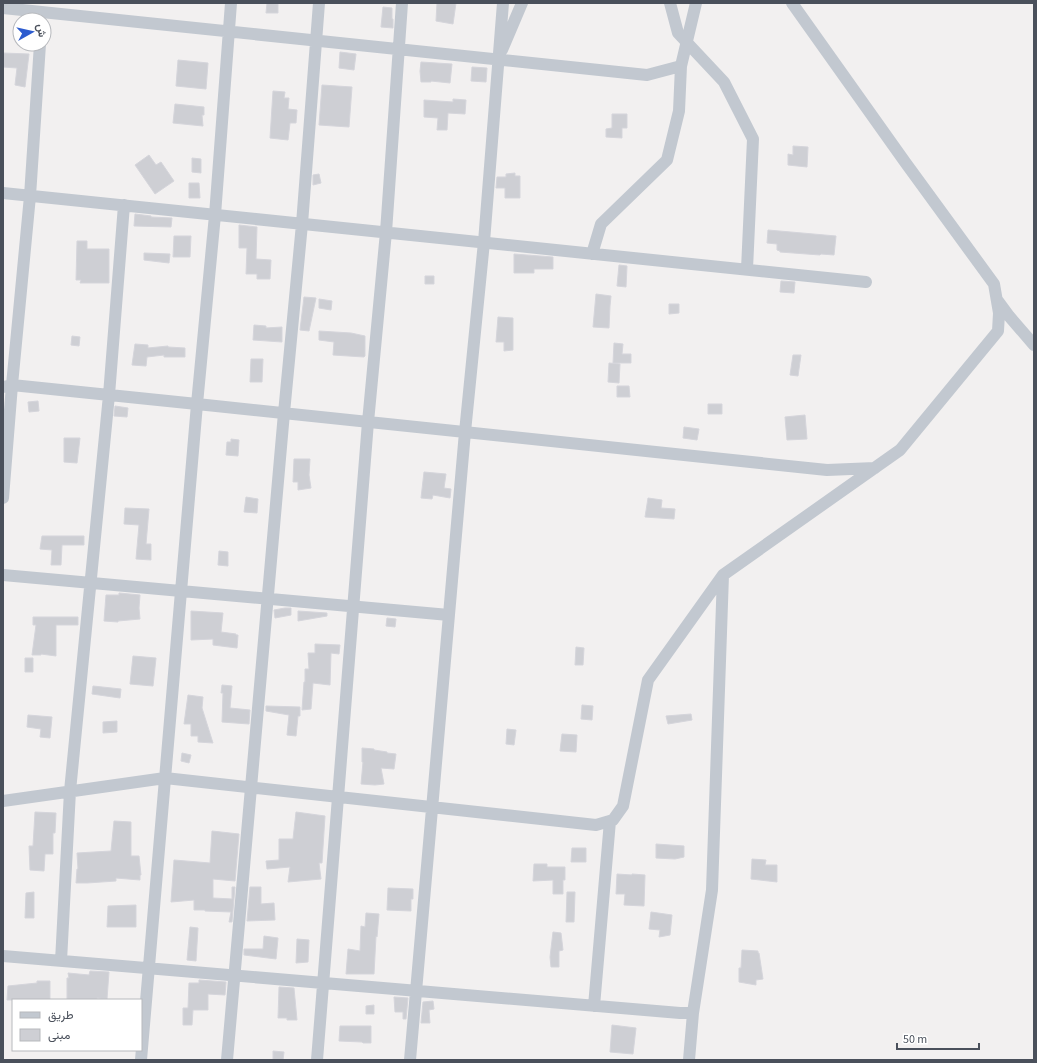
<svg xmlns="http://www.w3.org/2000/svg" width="1037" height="1063" viewBox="0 0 1037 1063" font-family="'Source Sans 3',Vazirmatn,sans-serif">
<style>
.building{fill:#cecfd4;stroke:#d5d5db}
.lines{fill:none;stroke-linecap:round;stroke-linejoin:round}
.minor{stroke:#c2c8d0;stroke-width:12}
</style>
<rect width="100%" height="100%" fill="#f2f0f0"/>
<path class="building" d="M 267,3 L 278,4 L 278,13 L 266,13 Z
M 437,3 L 456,3 L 453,24 L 436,21 Z
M 383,7 L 392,8 L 392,19 L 393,19 L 393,28 L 381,27 Z
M 340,52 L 356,54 L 354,70 L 339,68 Z
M 3,53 L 29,54 L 25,87 L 15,85 L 17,68 L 3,67 Z
M 178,60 L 208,63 L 206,89 L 176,86 Z
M 421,62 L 452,64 L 450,83 L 431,81 L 431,82 L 421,82 L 420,71 Z
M 472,67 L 487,68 L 486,82 L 471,81 Z
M 322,85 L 352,87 L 349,127 L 319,125 Z
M 273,91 L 285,92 L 284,98 L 289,98 L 288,109 L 297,110 L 296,123 L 290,123 L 288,140 L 270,138 Z
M 453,99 L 466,100 L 465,114 L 448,113 L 447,130 L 437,130 L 438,118 L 424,117 L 424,100 L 453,102 Z
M 175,104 L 204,107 L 204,115 L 202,115 L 203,126 L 173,123 Z
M 612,114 L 627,114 L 627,128 L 622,128 L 622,138 L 606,137 L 606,129 L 612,128 Z
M 793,146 L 808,147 L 807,167 L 788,165 L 788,154 L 793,155 Z
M 149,155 L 156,165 L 161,162 L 174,181 L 155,194 L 135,165 Z
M 192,158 L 201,159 L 201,173 L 192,172 Z
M 515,173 L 515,176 L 520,176 L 520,198 L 505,198 L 505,188 L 496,188 L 497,177 L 506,177 L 506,174 Z
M 319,174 L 321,183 L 313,185 L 313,175 Z
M 189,183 L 199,183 L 200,198 L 189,198 Z
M 135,214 L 151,216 L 151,217 L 172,218 L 171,227 L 134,226 Z
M 239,225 L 257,227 L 256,259 L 271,260 L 270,279 L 257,279 L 257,274 L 246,274 L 247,248 L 239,248 Z
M 768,230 L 836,236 L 834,255 L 821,254 L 820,255 L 780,252 L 780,251 L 777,250 L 777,244 L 767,243 Z
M 174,236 L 191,236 L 190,257 L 173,257 Z
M 77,241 L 87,241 L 87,249 L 109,249 L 109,283 L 80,283 L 81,280 L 76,280 Z
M 144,253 L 170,254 L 169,263 L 144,260 Z
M 514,254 L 553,257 L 553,269 L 534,269 L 534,273 L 514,273 Z
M 619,265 L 627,266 L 626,287 L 617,286 Z
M 425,276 L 434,276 L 434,284 L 425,284 Z
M 781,281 L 795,282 L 794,293 L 780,292 Z
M 596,294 L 611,296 L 610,306 L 609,328 L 593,327 Z
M 304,297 L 316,298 L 309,331 L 300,330 Z
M 319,299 L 332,301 L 331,310 L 319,308 Z
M 669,304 L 679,304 L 679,313 L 669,314 Z
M 498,317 L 513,318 L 513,350 L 504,351 L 504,342 L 496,342 Z
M 254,325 L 266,326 L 266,328 L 282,327 L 282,342 L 253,340 Z
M 319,331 L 351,333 L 365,336 L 365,356 L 364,357 L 333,355 L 334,342 L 319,340 Z
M 72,336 L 80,337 L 79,346 L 71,345 Z
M 614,343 L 623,344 L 622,354 L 631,354 L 631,363 L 613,363 Z
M 135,344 L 148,345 L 148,348 L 168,346 L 168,347 L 185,348 L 185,357 L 164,357 L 164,355 L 147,357 L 146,366 L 132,365 Z
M 793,355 L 801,355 L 798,376 L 790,375 Z
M 251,359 L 263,359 L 262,382 L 250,382 Z
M 609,363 L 620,364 L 619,383 L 608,382 Z
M 617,386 L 629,386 L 630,397 L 617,397 Z
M 38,401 L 39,411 L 29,412 L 28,402 Z
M 708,404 L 722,404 L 722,414 L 708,414 Z
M 115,406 L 128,408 L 127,417 L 114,416 Z
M 805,415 L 807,439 L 787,440 L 785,417 Z
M 684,427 L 699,429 L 697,440 L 683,438 Z
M 64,438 L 80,438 L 77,463 L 64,462 Z
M 231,439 L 239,440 L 238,456 L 226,455 L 227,442 L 231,442 Z
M 294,459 L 310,459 L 309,475 L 311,488 L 298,490 L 298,482 L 293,482 Z
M 424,472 L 446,474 L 444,488 L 451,489 L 450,498 L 433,495 L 432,499 L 421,498 Z
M 246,497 L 258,499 L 257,513 L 244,512 Z
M 648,498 L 662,500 L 661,508 L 675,509 L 674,519 L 645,517 Z
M 125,508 L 149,509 L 146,544 L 151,544 L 151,560 L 136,559 L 139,525 L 124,524 Z
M 42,536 L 84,536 L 84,545 L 62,545 L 61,565 L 51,565 L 52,550 L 40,549 Z
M 219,551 L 228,552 L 228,566 L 218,565 Z
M 119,593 L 140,595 L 139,608 L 140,619 L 118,621 L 118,622 L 104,621 L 106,595 L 119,595 Z
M 285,608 L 291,608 L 291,615 L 275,618 L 274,610 Z
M 191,611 L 223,613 L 221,632 L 236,634 L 236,635 L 238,635 L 237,648 L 213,645 L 213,639 L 191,640 Z
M 298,611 L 327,613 L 327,616 L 298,621 Z
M 33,617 L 78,617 L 78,625 L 56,625 L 56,656 L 41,654 L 41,655 L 32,655 L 36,625 L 33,625 Z
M 387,618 L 396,619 L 395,627 L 386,626 Z
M 315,644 L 340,645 L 339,654 L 331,653 L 330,685 L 313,683 L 311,709 L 302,710 L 304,682 L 305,682 L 305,669 L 309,669 L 308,653 L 315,653 Z
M 576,647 L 584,648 L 583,665 L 575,665 Z
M 133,656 L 156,658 L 153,686 L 130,684 Z
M 25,658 L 33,658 L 33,672 L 25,672 Z
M 222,685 L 232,686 L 230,708 L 250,710 L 249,724 L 222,722 L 223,693 L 221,693 Z
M 93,686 L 121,689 L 120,698 L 92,694 Z
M 188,695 L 203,697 L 202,708 L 213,743 L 198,742 L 198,736 L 191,736 L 191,724 L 184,724 Z
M 582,705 L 593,706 L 592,720 L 581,719 Z
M 266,706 L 300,707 L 300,716 L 298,716 L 296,736 L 287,735 L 289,715 L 266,711 Z
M 691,714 L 692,720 L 668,724 L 666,716 Z
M 28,715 L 52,717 L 50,738 L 40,737 L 41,729 L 27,727 Z
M 117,721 L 117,732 L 103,733 L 103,722 Z
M 507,729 L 516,730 L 514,745 L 506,744 Z
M 562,734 L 577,735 L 576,752 L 560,751 Z
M 362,748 L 374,749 L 374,750 L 387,752 L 387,753 L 396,754 L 394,769 L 381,768 L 384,784 L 375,785 L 361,784 L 363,762 L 362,762 Z
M 182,753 L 191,755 L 189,763 L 181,761 Z
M 35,812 L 56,813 L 55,833 L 53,833 L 53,854 L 45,854 L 44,871 L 30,870 L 29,846 L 33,846 Z
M 296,812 L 325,816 L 322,863 L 319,863 L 321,879 L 288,882 L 290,867 L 267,869 L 266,861 L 279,860 L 279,839 L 293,839 Z
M 114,821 L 131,822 L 131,856 L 139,856 L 141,875 L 140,875 L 140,880 L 116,878 L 116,881 L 87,883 L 76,883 L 77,869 L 78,869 L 77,853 L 111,851 Z
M 212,831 L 239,834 L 235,881 L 213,879 L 213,898 L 232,899 L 232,887 L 235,887 L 232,922 L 229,922 L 231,912 L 205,911 L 205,910 L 194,910 L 194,900 L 171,902 L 174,860 L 210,863 Z
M 656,844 L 684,846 L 684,857 L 675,859 L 656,858 Z
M 572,848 L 586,848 L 586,862 L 571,862 Z
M 752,859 L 766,860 L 765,865 L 777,865 L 777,882 L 751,879 Z
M 534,864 L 547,864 L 547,867 L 565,867 L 565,880 L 563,880 L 563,894 L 553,894 L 553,880 L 533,881 Z
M 617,874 L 632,875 L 632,874 L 645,875 L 644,906 L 624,905 L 625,894 L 616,894 Z
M 250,887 L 261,887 L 261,904 L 274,903 L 275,920 L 247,921 Z
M 388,888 L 413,889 L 413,899 L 411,899 L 411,911 L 387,910 Z
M 34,892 L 34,918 L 25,918 L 26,893 Z
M 567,892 L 575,892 L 574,922 L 566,922 Z
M 136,905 L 136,927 L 107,927 L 108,906 Z
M 651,912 L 672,915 L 670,935 L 659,937 L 660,930 L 649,929 Z
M 366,913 L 379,914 L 377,937 L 376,936 L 374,974 L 346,974 L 348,949 L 360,951 L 361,926 L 365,927 Z
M 190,927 L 198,928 L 196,961 L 187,960 Z
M 553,932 L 561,933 L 563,950 L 559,951 L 559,967 L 551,967 L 550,957 Z
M 264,936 L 278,938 L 276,959 L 244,955 L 244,949 L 263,949 Z
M 297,939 L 309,940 L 308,962 L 296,963 Z
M 742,950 L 758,951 L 758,953 L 759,953 L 763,979 L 756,980 L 756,985 L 739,982 L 739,968 L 741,968 Z
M 90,971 L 109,972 L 107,999 L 97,998 L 97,1000 L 67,1000 L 67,978 L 69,978 L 68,973 L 89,975 Z
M 199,980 L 226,982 L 225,995 L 208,994 L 208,1010 L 193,1010 L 192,1025 L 183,1025 L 183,1008 L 188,1008 L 189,983 L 199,983 Z
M 37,981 L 50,981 L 50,1000 L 7,1000 L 8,986 L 37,983 Z
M 279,987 L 294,988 L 297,1020 L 287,1020 L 287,1018 L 278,1018 Z
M 394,997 L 408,998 L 406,1019 L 403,1019 L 403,1012 L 395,1012 Z
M 433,1001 L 434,1009 L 429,1010 L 430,1023 L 421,1023 L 423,1002 Z
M 374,1005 L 374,1014 L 366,1014 L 366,1006 Z
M 612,1025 L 636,1028 L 633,1054 L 610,1052 Z
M 340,1026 L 371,1026 L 371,1043 L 363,1043 L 362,1042 L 339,1041 Z
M 273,1051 L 284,1052 L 283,1060 L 273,1060 Z"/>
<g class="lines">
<path class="minor" d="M 670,3 L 678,33 L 724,82 L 753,139 L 747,269
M 3,8 L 647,75 L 681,66 L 696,3
M 502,50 L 522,3
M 3,193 L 866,282
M 592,254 L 601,224 L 667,160 L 679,111 L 681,66
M 998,301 L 1009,316 L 1034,345
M 3,387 L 12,385 L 197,404 L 827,470 L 875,468
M 3,498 L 12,385 L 30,196 L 40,44
M 3,575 L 449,615
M 3,801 L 165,778 L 596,825 L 613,820 L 623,806 L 648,680 L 723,575 L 900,450 L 998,331 L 999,313 L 994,284 L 905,162 L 792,3
M 3,956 L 680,1013 L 693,1013 L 712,890 L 723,575
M 61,961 L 70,791 L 109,395 L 124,205
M 594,1006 L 610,821
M 141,1060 L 197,404 L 215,215 L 231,3
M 227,1060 L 284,413 L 302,224 L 319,3
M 317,1060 L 368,422 L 386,232 L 402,3
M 410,1060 L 465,432 L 484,242 L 503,3
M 689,1060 L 693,1013"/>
</g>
<rect width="1037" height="1063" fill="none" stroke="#4a505b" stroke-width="8"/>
<rect x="12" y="999" width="130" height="52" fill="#ffffff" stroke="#b7b9bd"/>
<rect x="20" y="1012" width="20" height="6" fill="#c2c8d0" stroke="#b7b9bd"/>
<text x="48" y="1019" font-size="12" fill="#4a505b">طريق</text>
<rect x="20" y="1029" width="20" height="12" fill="#cecfd4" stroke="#b7b9bd"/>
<text x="48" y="1039" font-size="12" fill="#4a505b">مبنى</text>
<g transform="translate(32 32) rotate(82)"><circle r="19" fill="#ffffff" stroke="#b7b9bd"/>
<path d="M0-3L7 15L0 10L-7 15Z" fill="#2d5ccf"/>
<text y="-6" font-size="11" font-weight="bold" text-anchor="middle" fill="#4a505b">ش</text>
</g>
<path d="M897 1043v6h82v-6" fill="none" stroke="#4a505b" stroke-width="2"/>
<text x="903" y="1043" font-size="12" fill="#4a505b" stroke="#ffffff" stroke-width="3" paint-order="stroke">50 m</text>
</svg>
